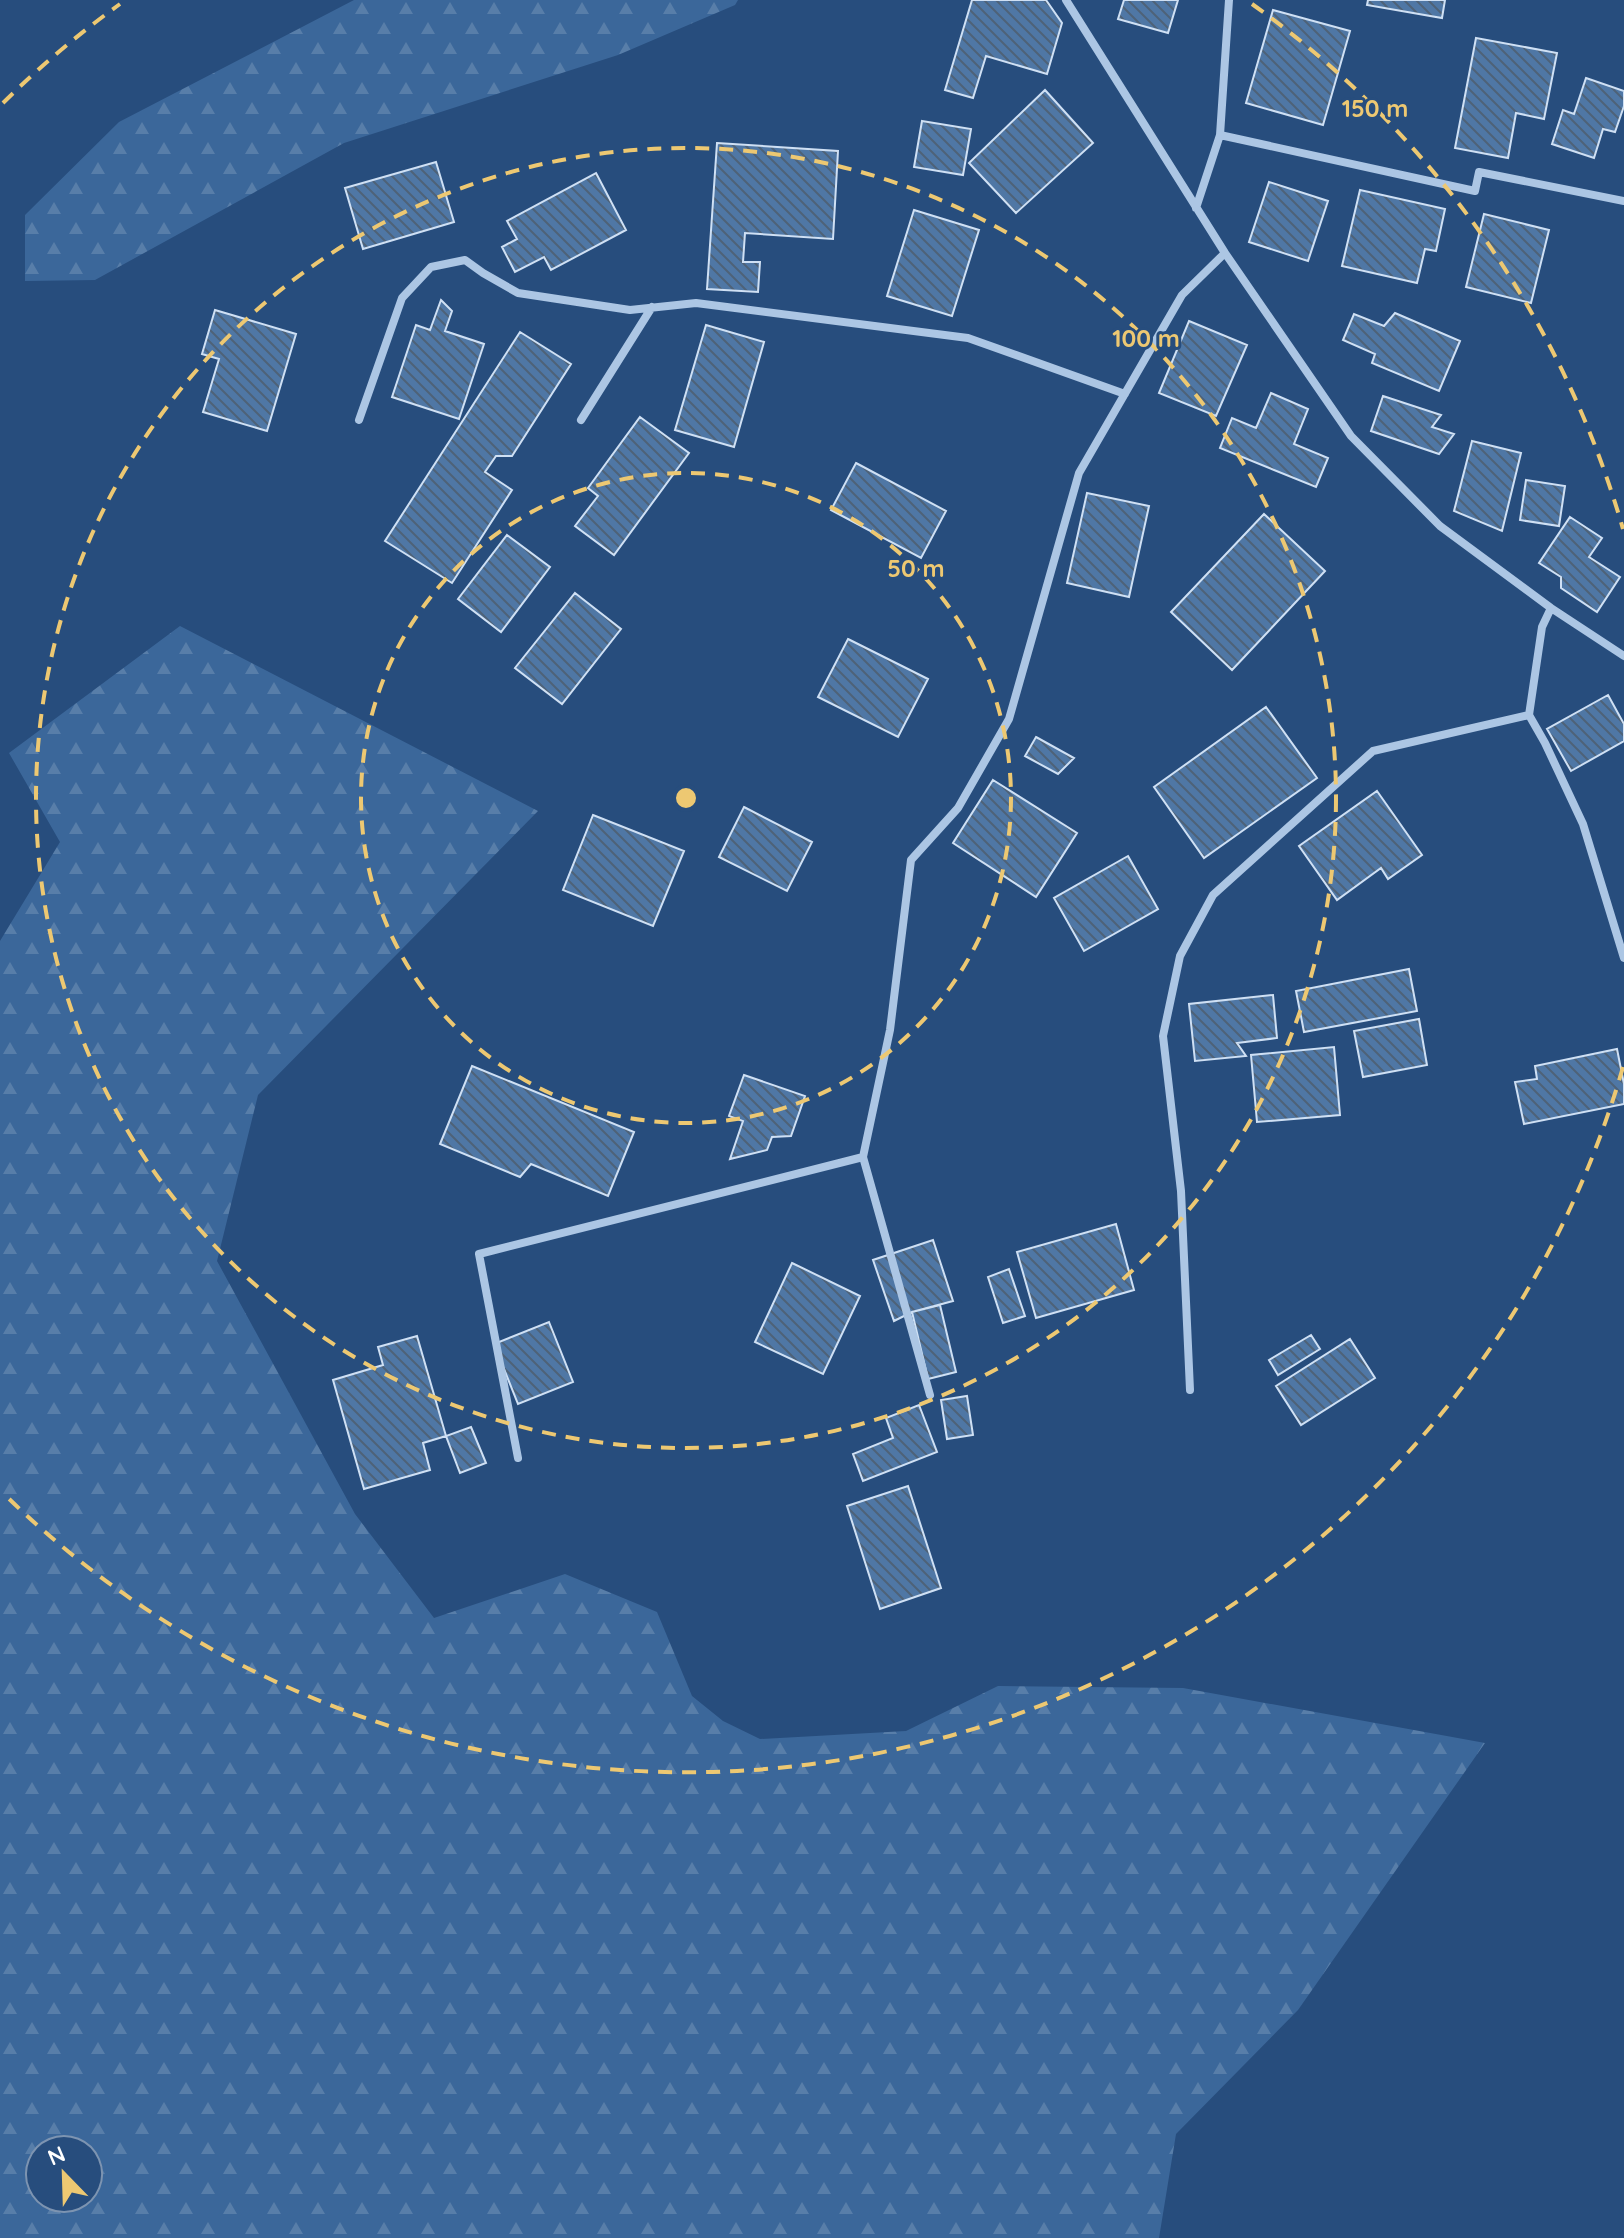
<svg xmlns="http://www.w3.org/2000/svg" width="1624" height="2238" viewBox="0 0 1624 2238" font-family="Quicksand,sans-serif">
<style>
.forest{fill:url(#forest-firs);fill-rule:evenodd}
.building{fill:url(#building-back-hatch);stroke:#cfe0f4;stroke-width:2}
.lines{fill:none;stroke-linecap:round;stroke-linejoin:round}
.street{stroke:#acc6e4;stroke-width:8}
.ring{fill:none;stroke:#edc872;stroke-width:4;stroke-dasharray:14 10}
.centre{fill:#edc872;stroke:#274d7d;stroke-width:4}
.ring-label{font-size:24px;text-anchor:middle;font-weight:bold;fill:#edc872;stroke:#274d7d;stroke-width:6;stroke-linejoin:round;paint-order:stroke}
</style>
<defs>
<pattern id="forest-firs" width="22" height="20" patternUnits="userSpaceOnUse" patternTransform="scale(2)"><rect width="22" height="20" fill="#3b679a"/><path d="M5 1l3.5 6h-7zM16 11l3.5 6h-7z" fill="#587ea9"/></pattern>
<pattern id="building-back-hatch" width="6" height="6" patternUnits="userSpaceOnUse" patternTransform="scale(2)"><rect width="6" height="6" fill="#4f77a5"/><path d="M-1 5l2 2M0 0l6 6M5-1l2 2" fill="none" stroke="#4e6278"/></pattern>
</defs>
<rect width="100%" height="100%" fill="#274d7d"/>
<path class="forest" d="M 354,0 L 738,0 L 735,5 L 618,55 L 344,143 L 95,280 L 25,281 L 25,215 L 119,122 Z
M 180,626 L 538,811 L 258,1095 L 217,1261 L 355,1514 L 434,1618 L 565,1574 L 657,1612 L 692,1696 L 723,1721 L 760,1739 L 906,1731 L 998,1686 L 1183,1688 L 1485,1743 L 1298,2010 L 1176,2134 L 1159,2238 L 0,2238 L 0,941 L 60,842 L 9,753 ZM 88,2150 L 88,2198 L 40,2198 L 40,2150 Z"/>
<path class="building" d="M 972,0 L 1046,0 L 1062,23 L 1047,74 L 986,56 L 973,98 L 945,90 Z
M 1124,0 L 1178,0 L 1168,33 L 1118,19 Z
M 1368,0 L 1445,0 L 1442,18 L 1367,5 Z
M 1273,10 L 1350,31 L 1323,125 L 1246,103 Z
M 1476,38 L 1557,53 L 1544,119 L 1516,113 L 1508,158 L 1455,148 Z
M 1586,78 L 1624,91 L 1624,106 L 1615,132 L 1603,129 L 1594,158 L 1552,144 L 1563,110 L 1574,114 Z
M 1045,90 L 1093,143 L 1016,213 L 969,163 Z
M 922,121 L 971,129 L 963,175 L 914,167 Z
M 717,143 L 838,151 L 833,239 L 745,233 L 743,262 L 760,262 L 758,292 L 707,289 Z
M 436,162 L 454,222 L 363,249 L 345,188 Z
M 596,173 L 626,230 L 551,270 L 544,257 L 515,272 L 502,247 L 517,239 L 507,221 Z
M 1269,182 L 1328,201 L 1308,261 L 1249,242 Z
M 1360,190 L 1445,209 L 1436,251 L 1425,249 L 1417,283 L 1342,266 Z
M 914,210 L 979,230 L 952,316 L 887,296 Z
M 1484,214 L 1549,230 L 1531,303 L 1466,287 Z
M 441,300 L 452,311 L 445,331 L 484,344 L 459,419 L 392,397 L 416,325 L 430,330 Z
M 215,310 L 296,334 L 267,431 L 203,412 L 219,359 L 202,354 Z
M 1395,313 L 1460,341 L 1439,391 L 1372,363 L 1375,354 L 1343,340 L 1354,314 L 1384,326 Z
M 1189,321 L 1247,345 L 1216,416 L 1159,393 Z
M 706,325 L 764,342 L 734,447 L 675,430 Z
M 520,332 L 571,364 L 512,456 L 496,456 L 485,472 L 512,490 L 452,583 L 385,541 Z
M 1271,393 L 1308,409 L 1294,444 L 1328,458 L 1316,487 L 1220,448 L 1232,418 L 1256,428 Z
M 1383,396 L 1441,415 L 1432,427 L 1454,434 L 1439,454 L 1371,431 Z
M 640,417 L 689,453 L 614,555 L 575,526 L 598,496 L 588,488 Z
M 1472,441 L 1521,453 L 1502,531 L 1454,511 Z
M 856,463 L 946,511 L 921,558 L 831,510 Z
M 1526,480 L 1565,486 L 1559,526 L 1520,520 Z
M 1087,493 L 1149,506 L 1129,597 L 1067,583 Z
M 1264,514 L 1325,571 L 1232,670 L 1171,612 Z
M 1570,517 L 1602,538 L 1589,557 L 1620,577 L 1597,612 L 1561,588 L 1561,577 L 1539,563 Z
M 507,535 L 550,567 L 501,632 L 458,599 Z
M 575,593 L 621,629 L 562,704 L 515,668 Z
M 848,639 L 928,679 L 898,737 L 818,697 Z
M 1608,695 L 1624,724 L 1624,741 L 1571,771 L 1547,729 Z
M 1266,707 L 1317,778 L 1204,858 L 1154,787 Z
M 1036,737 L 1074,758 L 1058,774 L 1025,756 Z
M 993,780 L 1077,833 L 1036,897 L 953,843 Z
M 1377,791 L 1422,855 L 1388,879 L 1381,868 L 1337,900 L 1299,846 Z
M 744,807 L 812,842 L 787,891 L 719,857 Z
M 593,815 L 684,851 L 653,926 L 563,890 Z
M 1128,856 L 1158,909 L 1084,951 L 1054,898 Z
M 1409,969 L 1417,1011 L 1304,1032 L 1296,991 Z
M 1273,995 L 1277,1038 L 1237,1043 L 1246,1056 L 1195,1061 L 1189,1004 Z
M 1419,1019 L 1427,1065 L 1363,1077 L 1354,1031 Z
M 1334,1047 L 1340,1115 L 1257,1122 L 1251,1055 Z
M 1617,1049 L 1624,1084 L 1624,1104 L 1524,1124 L 1515,1082 L 1537,1079 L 1535,1066 Z
M 472,1066 L 634,1132 L 608,1196 L 531,1164 L 520,1177 L 440,1144 Z
M 744,1075 L 805,1096 L 791,1136 L 772,1137 L 767,1150 L 730,1159 L 743,1121 L 729,1116 Z
M 1116,1224 L 1134,1290 L 1036,1318 L 1017,1252 Z
M 933,1240 L 953,1301 L 912,1312 L 894,1321 L 873,1260 Z
M 792,1263 L 860,1296 L 823,1374 L 755,1342 Z
M 1009,1269 L 1025,1316 L 1003,1323 L 988,1277 Z
M 940,1305 L 956,1372 L 928,1379 L 912,1312 Z
M 549,1322 L 573,1382 L 518,1404 L 494,1344 Z
M 1311,1335 L 1320,1349 L 1278,1375 L 1269,1360 Z
M 417,1336 L 446,1436 L 423,1443 L 430,1470 L 364,1489 L 333,1380 L 383,1365 L 378,1347 Z
M 1350,1339 L 1375,1378 L 1301,1425 L 1276,1386 Z
M 967,1396 L 973,1435 L 947,1439 L 941,1400 Z
M 919,1405 L 937,1452 L 863,1481 L 853,1454 L 893,1438 L 886,1418 Z
M 471,1427 L 486,1463 L 460,1473 L 446,1436 Z
M 908,1486 L 941,1588 L 880,1609 L 847,1506 Z"/>
<g class="lines">
<path class="street" d="M 1066,0 L 1225,253 L 1351,436 L 1440,526 L 1551,608 L 1624,656
M 1220,135 L 1475,191 L 1479,172 L 1624,201
M 1196,208 L 1220,135 L 1229,0
M 359,420 L 402,298 L 431,267 L 465,260 L 483,273 L 518,293 L 630,310 L 696,303 L 968,338 L 1125,394
M 581,420 L 652,307
M 1529,715 L 1542,627 L 1551,608
M 1190,1390 L 1181,1191 L 1163,1036 L 1180,956 L 1213,895 L 1373,751 L 1529,715 L 1545,743 L 1583,824 L 1624,958
M 930,1395 L 863,1157 L 890,1030 L 911,860 L 958,808 L 1009,719 L 1079,473 L 1182,295 L 1225,253
M 518,1458 L 479,1254 L 863,1157"/>
</g>
<g class="ring">
<circle cx="686" cy="798" r="325"/>
<circle cx="686" cy="798" r="650"/>
<path d="M1623 1067A975 975 0 0 1 3 1493M3 103A975 975 0 0 1 120 4M1252 4A975 975 0 0 1 1623 529"/>
</g>
<circle cx="686" cy="798" r="12" class="centre"/>
<g class="ring-label">
<text x="1375" y="117">150 m</text>
<text x="1146" y="347">100 m</text>
<text x="916" y="577">50 m</text>
</g>
<g transform="translate(64 2174) rotate(337)"><circle r="38" fill="#274d7d" stroke="#7d94b1" stroke-width="2"/>
<path d="M0-6L14 30L0 20L-14 30Z" fill="#edc872"/>
<text y="-12" font-size="22" font-weight="bold" text-anchor="middle" fill="#ffffff">N</text>
</g>
</svg>
